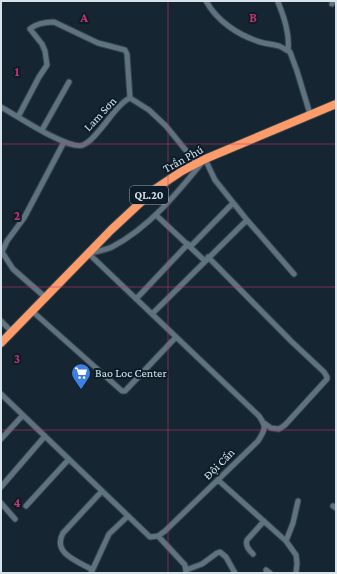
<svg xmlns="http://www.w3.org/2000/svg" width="337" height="574" viewBox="0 0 337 574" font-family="'Crimson Pro',serif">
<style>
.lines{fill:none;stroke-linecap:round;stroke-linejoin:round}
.minor-casing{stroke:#35424b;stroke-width:7}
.highway-casing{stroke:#35424b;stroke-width:10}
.minor{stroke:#5f7280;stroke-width:5}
.highway{stroke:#fc9c6b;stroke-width:8}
.grid{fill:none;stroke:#c53670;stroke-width:1;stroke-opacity:0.55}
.labels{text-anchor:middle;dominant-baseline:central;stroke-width:4;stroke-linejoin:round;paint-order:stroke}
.shield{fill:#0c1c28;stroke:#9aa7b0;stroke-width:1}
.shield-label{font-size:11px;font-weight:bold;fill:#d7e2ea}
.street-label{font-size:12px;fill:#d7e2ea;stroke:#0c1c28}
.poi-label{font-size:12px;fill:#d7e2ea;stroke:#0c1c28;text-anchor:start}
.grid-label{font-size:13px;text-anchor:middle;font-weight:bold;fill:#c53670;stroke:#0c1c28;stroke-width:4;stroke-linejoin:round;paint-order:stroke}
</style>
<rect width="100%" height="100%" fill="#152632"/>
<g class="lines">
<g class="minor-casing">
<path id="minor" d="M 206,1 C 217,21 238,35 260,42 C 266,44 272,44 279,46 C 282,47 286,50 290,52 L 297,71 L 310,114
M 278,2 C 284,17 290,34 288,51
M 332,4 L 333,1
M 1,107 C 16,115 69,151 83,145 C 91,142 97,133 103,126 C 110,118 120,102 130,98 L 149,110 L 166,126 L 197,164
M 18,117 L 39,77 L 47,65 L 45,51 L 42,44 L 30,29 C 37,23 46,22 54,22 L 98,43 L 125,50 L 127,54 L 130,98
M 42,130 L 69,82
M 156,215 L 205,261
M 190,247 L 233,203
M 91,253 C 97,251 106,250 112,247 C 150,227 178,192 205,159 L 215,180 L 247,220 L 294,274
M 208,257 L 291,341 L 324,372 L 327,377 L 327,379 L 285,425 L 279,429 L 271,428 L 264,423
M 45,297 L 13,269 L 2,252 L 7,241 L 24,218 L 64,142
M 136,299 L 188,244
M 32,311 L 122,391 L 125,391 L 176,337
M 152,314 L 247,220
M 1,321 L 12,332
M 1,394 L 150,537 L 158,536 L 165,531 L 258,441 C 265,430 267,427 259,416 L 88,253
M 1,439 L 23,415
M 218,480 L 286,541 L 296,555 L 297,563 L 296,573
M 1,487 L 45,436
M 1,503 L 15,519
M 26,506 L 69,459
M 333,506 L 336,508
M 158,536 L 185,565 L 186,572
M 286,541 L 293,523 L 298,501
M 253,554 C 249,550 245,546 247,540 L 264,521
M 91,569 C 77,561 52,553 63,533 L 102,491
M 186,570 L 202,564 L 217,553 L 220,552 L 226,557 L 235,573
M 266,570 L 270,573
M 91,573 L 109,534 L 128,516"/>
</g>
<g class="highway-casing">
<path id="highway" d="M 1,343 L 111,230 L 155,189 L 182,171 L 205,159 L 336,104"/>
</g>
<use href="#minor" class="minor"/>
<use href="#highway" class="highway"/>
</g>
<path class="grid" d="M 168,1 L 168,573M 1,144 L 336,144M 1,287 L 336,287M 1,430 L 336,430"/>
<defs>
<g id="supermarket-pin" transform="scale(1)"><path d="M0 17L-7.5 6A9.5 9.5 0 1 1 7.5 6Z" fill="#3f7fe0" stroke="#0c1c28"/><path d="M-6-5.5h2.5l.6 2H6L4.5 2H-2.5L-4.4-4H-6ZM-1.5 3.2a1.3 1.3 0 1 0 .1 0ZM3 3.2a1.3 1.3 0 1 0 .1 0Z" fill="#fff"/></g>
</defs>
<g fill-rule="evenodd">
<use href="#supermarket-pin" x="81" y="373"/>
</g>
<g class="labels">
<rect class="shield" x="130" y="186" width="38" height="18" rx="3"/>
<g class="shield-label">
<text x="149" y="195">QL.20</text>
</g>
<g class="street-label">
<text transform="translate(100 114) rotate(-47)">Lam Sơn</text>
<text transform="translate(183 159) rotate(-29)">Trần Phú</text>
<text transform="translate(219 464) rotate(-45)">Đội Cấn</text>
</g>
<g class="poi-label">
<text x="95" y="373">Bao Loc Center</text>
</g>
</g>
<g class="grid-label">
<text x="84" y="22">A</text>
<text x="253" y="22">B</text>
<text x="17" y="76">1</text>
<text x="17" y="220">2</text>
<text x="17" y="363">3</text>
<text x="17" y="507">4</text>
</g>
<rect width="337" height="574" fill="none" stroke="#d7e2ea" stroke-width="4"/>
</svg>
